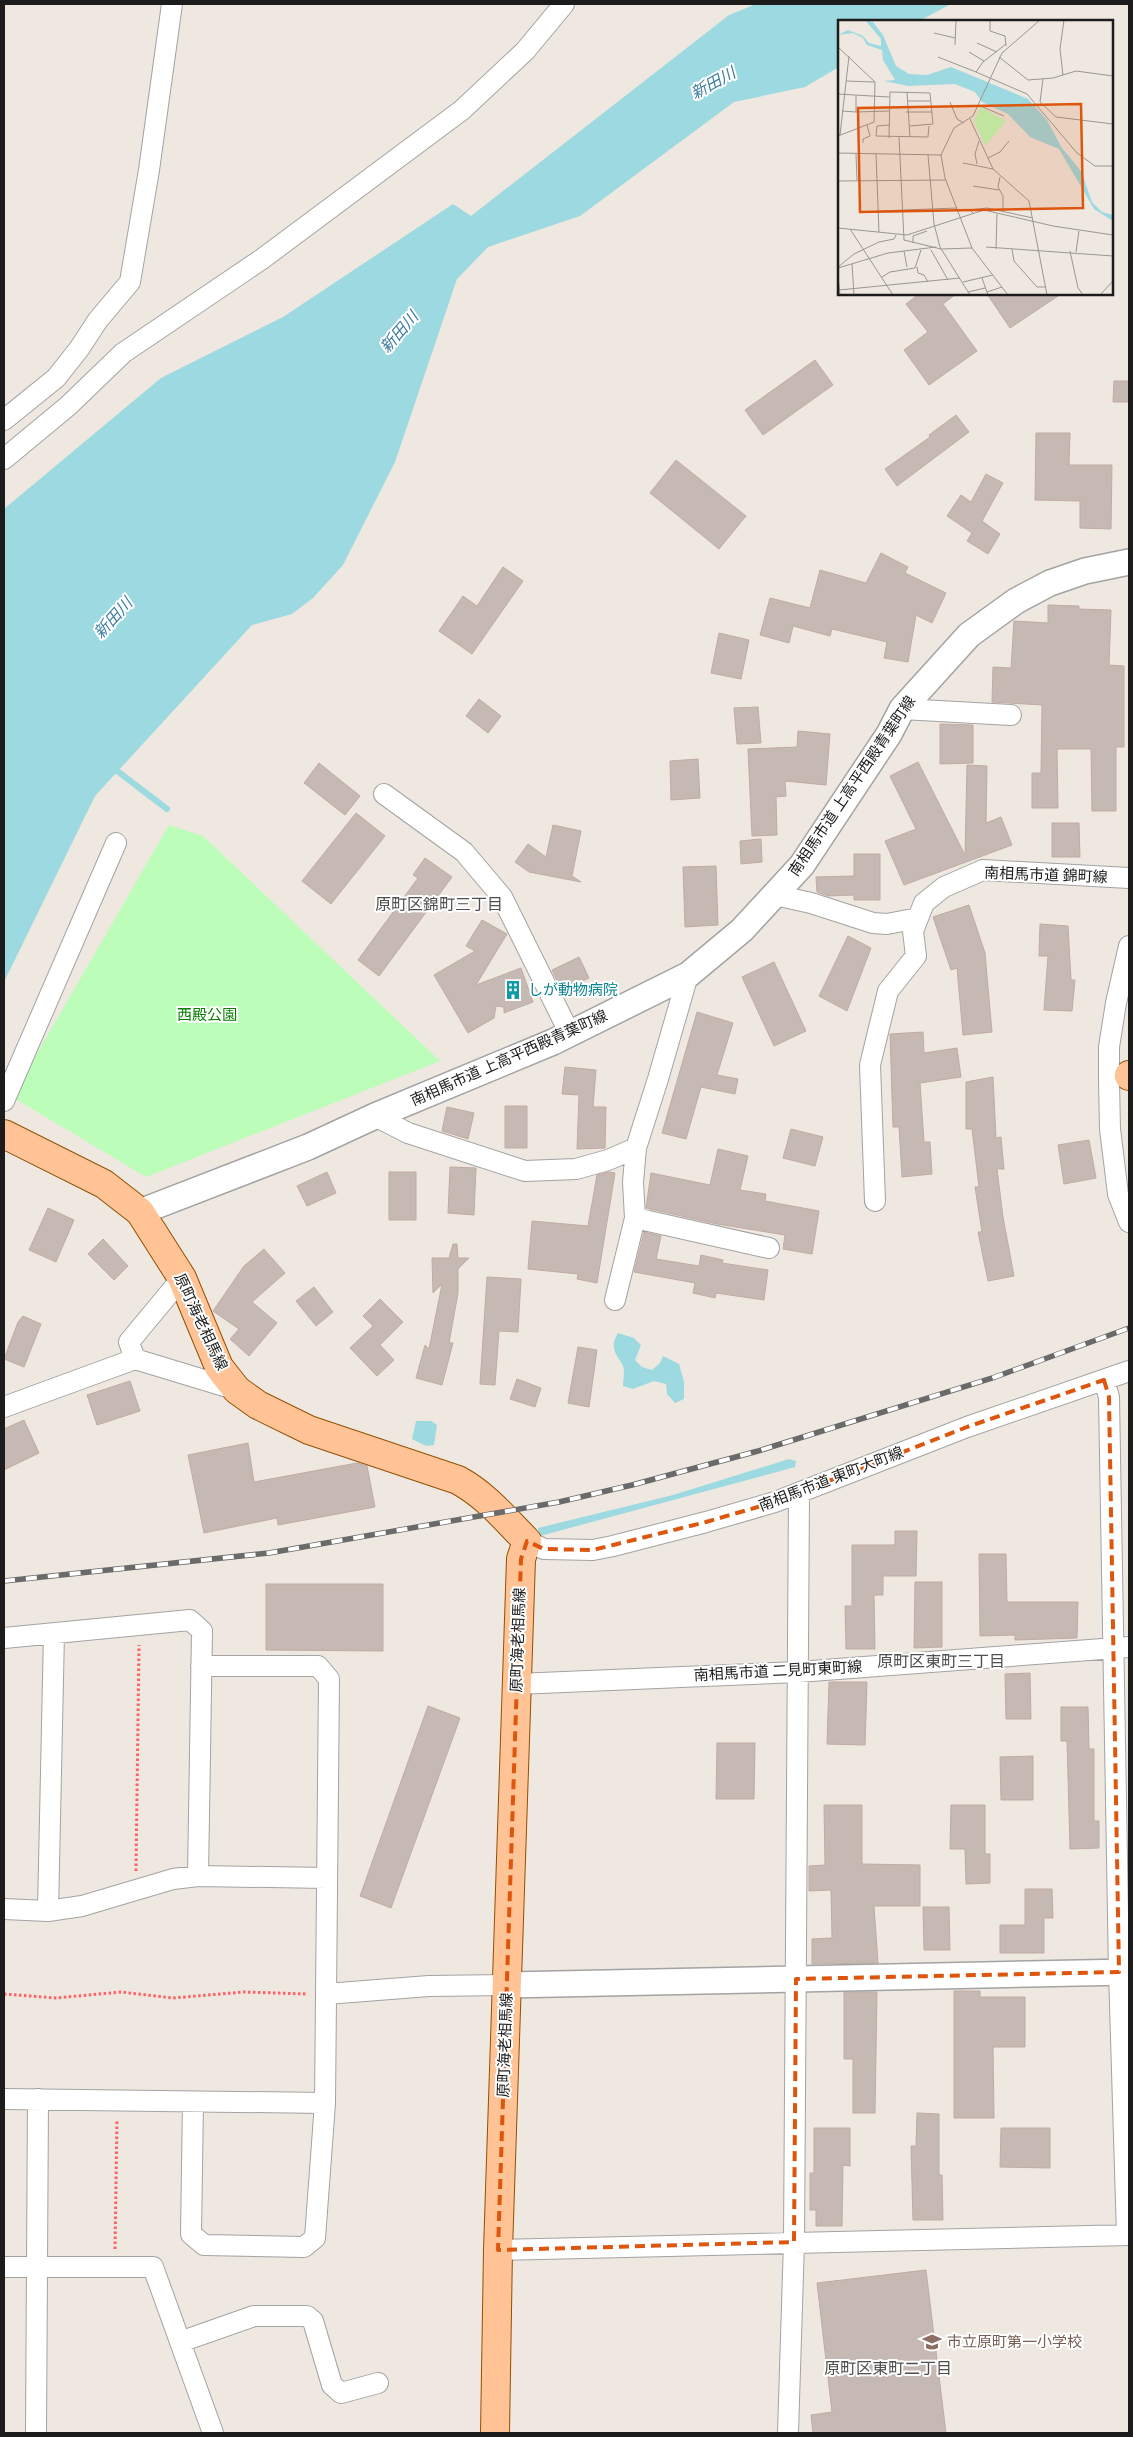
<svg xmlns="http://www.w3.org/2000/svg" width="1133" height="2437" viewBox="0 0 1133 2437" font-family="'Fira Sans Condensed','Noto Sans JP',sans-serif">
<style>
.park{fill:#bcfdb9}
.water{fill:#9dd9e0}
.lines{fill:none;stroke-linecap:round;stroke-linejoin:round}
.stream{stroke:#9dd9e0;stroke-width:6}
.building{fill:#c6b9b4;stroke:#c1aba2}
.minor-casing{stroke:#a3a3a3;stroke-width:22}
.tertiary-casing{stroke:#a3a3a3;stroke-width:28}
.primary-casing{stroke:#944f00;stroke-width:30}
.path{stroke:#ff6166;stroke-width:3;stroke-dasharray:2.5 2.5;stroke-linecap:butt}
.minor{stroke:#fff;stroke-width:20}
.tertiary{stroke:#fff;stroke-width:25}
.primary{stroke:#ffc395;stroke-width:28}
.rail-casing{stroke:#6a6a6a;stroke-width:5.5}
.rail{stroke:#fff;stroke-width:4;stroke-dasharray:11;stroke-linecap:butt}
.marked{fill:none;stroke:#de560d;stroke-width:4;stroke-dasharray:10 6;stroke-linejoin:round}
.labels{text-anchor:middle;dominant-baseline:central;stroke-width:4;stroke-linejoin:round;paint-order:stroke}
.street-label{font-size:15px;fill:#1c1c1c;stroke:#fff}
.culture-label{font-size:15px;fill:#0d838f;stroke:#fff;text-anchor:start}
.park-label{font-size:15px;fill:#0a8003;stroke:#fff}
.education-label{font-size:15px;fill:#785e54;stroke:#fff;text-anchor:start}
.water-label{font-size:16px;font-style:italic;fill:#3d7da1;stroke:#fff}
.neighbourhood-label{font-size:16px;fill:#4f4f4f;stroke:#fff}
.inset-road{fill:none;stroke:#9a9692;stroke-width:1}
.view{fill:#de560d;fill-opacity:0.15;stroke:#de560d;stroke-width:2.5}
.inset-edge{fill:none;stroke:#1c1c1c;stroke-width:2.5}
</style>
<rect width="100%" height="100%" fill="#eee8e0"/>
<path class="park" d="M 169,825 L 203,836 L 440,1061 L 146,1177 L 12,1097 Z"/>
<path class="water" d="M 756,4 L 951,4 L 919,21 L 839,21 L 839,67 L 805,87 L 734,102 L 580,216 L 488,247 L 457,279 L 395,462 L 343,565 L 313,598 L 292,614 L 252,625 L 95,796 L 4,982 L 4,509 L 161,378 L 283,317 L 453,204 L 471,216 L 729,15 Z
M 618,1333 L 634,1338 L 641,1345 L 635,1360 L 642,1367 L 652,1370 L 660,1363 L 663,1356 L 679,1364 L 684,1382 L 684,1399 L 675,1403 L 667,1394 L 666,1384 L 654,1381 L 633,1389 L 623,1386 C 623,1381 624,1375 624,1370 C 623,1359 606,1352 618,1333 Z
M 416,1421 L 431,1421 L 437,1425 L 434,1445 L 426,1446 L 412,1439 Z
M 789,1459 L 796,1461 L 795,1467 L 540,1536 L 538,1528 L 673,1495 Z"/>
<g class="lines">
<path class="stream" d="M 112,767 L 167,809"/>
</g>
<path class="building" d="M 919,294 L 956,294 L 943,304 L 977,351 L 929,385 L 904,350 L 928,332 L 906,304 Z
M 987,294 L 1061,294 L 1010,328 Z
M 815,360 L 833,385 L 763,435 L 745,410 Z
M 1114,381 L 1129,381 L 1129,402 L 1113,402 Z
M 956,415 L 969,432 L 897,486 L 885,469 L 930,437 L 929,435 Z
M 1036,433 L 1070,433 L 1069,465 L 1112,465 L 1111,529 L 1080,528 L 1080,501 L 1035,500 Z
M 676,460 L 746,516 L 719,549 L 650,493 Z
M 986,474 L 1003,483 L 982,521 L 1000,534 L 988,554 L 967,541 L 972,533 L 947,516 L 961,495 L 971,502 Z
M 881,553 L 908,567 L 905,573 L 946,593 L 932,623 L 916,615 L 908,662 L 884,658 L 887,642 L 832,629 L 830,636 L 793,626 L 789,643 L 760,635 L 770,598 L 810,608 L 820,570 L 866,583 Z
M 503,567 L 523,581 L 472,654 L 439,631 L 463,596 L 477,606 Z
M 1048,605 L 1079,606 L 1079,609 L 1111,610 L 1109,665 L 1124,666 L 1124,747 L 1116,747 L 1116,811 L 1092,811 L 1091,749 L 1057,749 L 1058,808 L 1032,808 L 1032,773 L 1041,773 L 1042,705 L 992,702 L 993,667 L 1011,668 L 1014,621 L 1048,623 Z
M 719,633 L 749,640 L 741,679 L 711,673 Z
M 479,699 L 501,716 L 488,733 L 466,716 Z
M 758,707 L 761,743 L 737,744 L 734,708 Z
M 940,724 L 973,725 L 973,763 L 940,764 Z
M 798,731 L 830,734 L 826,785 L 785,781 L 786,796 L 776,797 L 777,835 L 752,836 L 748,749 L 797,747 Z
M 698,759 L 700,798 L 671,800 L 670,761 Z
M 918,762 L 965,855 L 967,765 L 987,766 L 986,823 L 1001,817 L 1012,845 L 904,885 L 885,841 L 916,829 L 890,776 Z
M 319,763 L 360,796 L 345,815 L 304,783 Z
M 356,813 L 385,836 L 331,904 L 302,881 Z
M 1052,823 L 1079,823 L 1080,857 L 1052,857 Z
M 553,825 L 581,831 L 572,876 L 581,882 L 529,872 L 515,862 L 528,844 L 546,857 Z
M 761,839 L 762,862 L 741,864 L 740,841 Z
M 854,854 L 880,854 L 880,900 L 854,900 L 854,895 L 828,896 L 817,892 L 816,877 L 854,876 Z
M 425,858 L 452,877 L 379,976 L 358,960 L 418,878 L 413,875 Z
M 716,866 L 718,925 L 685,927 L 683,867 Z
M 969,905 L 985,953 L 992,1032 L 963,1035 L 957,968 L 951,970 L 933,917 Z
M 482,920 L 507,934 L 476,985 L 521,968 L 533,1002 L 504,1013 L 504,1007 L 496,1006 L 494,1018 L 468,1033 L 434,975 L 475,951 L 466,946 Z
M 1040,924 L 1068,926 L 1071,980 L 1075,980 L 1072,1011 L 1044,1010 L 1048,956 L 1039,956 Z
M 848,936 L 871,948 L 847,1011 L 819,996 Z
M 579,957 L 589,978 L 562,991 L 552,970 Z
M 774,962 L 806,1031 L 774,1046 L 742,977 Z
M 697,1012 L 733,1023 L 717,1075 L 738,1079 L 735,1094 L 701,1087 L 686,1139 L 662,1133 Z
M 923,1032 L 924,1053 L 957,1048 L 961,1077 L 920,1083 L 924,1142 L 930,1142 L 932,1174 L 902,1177 L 899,1127 L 893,1127 L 890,1034 Z
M 565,1067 L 596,1070 L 593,1107 L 606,1107 L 605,1148 L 577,1149 L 579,1095 L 562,1094 Z
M 993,1077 L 996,1138 L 1001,1137 L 1004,1169 L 997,1169 L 1003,1217 L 1014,1276 L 988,1281 L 978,1232 L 982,1232 L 975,1187 L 979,1187 L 972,1129 L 966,1129 L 966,1082 Z
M 505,1106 L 527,1106 L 527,1148 L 505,1148 Z
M 447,1107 L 474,1113 L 468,1139 L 442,1131 Z
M 791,1129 L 823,1137 L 815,1166 L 783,1158 Z
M 1089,1140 L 1096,1178 L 1064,1184 L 1058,1145 Z
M 718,1149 L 748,1156 L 740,1190 L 766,1194 L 765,1201 L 819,1211 L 812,1254 L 783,1249 L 785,1235 L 717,1224 L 646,1208 L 651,1173 L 710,1185 Z
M 450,1167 L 476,1168 L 474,1215 L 448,1213 Z
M 327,1172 L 336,1193 L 307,1206 L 297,1186 Z
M 389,1172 L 416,1172 L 416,1220 L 389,1220 Z
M 609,1172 L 615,1173 L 597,1283 L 577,1279 L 578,1274 L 528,1269 L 532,1221 L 588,1226 L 597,1175 Z
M 48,1208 L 74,1220 L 56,1262 L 29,1250 Z
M 644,1232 L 661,1236 L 656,1259 L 699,1266 L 701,1255 L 723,1260 L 722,1263 L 768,1270 L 764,1300 L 716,1293 L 715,1298 L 693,1293 L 695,1283 L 634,1272 Z
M 103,1239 L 128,1266 L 114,1280 L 88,1254 Z
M 453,1244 L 457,1244 L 458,1258 L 469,1258 L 458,1269 L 458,1293 L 449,1343 L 453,1343 L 442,1385 L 416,1378 L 425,1345 L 429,1349 L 442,1284 L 433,1293 L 432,1258 L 449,1258 Z
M 264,1249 L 285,1273 L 252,1302 L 277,1323 L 249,1356 L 230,1339 L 239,1329 L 213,1311 L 244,1266 Z
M 487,1277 L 521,1279 L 518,1332 L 499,1331 L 495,1385 L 480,1384 Z
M 314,1287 L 333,1312 L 316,1326 L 296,1301 Z
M 380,1299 L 403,1322 L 380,1345 L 394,1360 L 377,1376 L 350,1348 L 373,1326 L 363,1316 Z
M 23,1316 L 41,1324 L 24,1367 L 4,1359 L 18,1322 Z
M 578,1347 L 597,1350 L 589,1407 L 568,1403 Z
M 517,1379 L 541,1388 L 535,1407 L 510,1399 Z
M 130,1381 L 140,1411 L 97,1425 L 87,1395 Z
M 24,1420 L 39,1453 L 4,1470 L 4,1429 Z
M 248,1443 L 254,1482 L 357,1463 L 367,1466 L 375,1507 L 278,1525 L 277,1518 L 204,1533 L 188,1455 Z
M 895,1531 L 917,1531 L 916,1576 L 883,1576 L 883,1595 L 874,1595 L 875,1649 L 846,1649 L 845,1606 L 852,1606 L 852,1545 L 895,1545 Z
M 979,1554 L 1006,1554 L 1007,1602 L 1078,1602 L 1077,1638 L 1015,1640 L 1015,1635 L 980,1636 Z
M 915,1582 L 942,1582 L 942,1647 L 914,1648 Z
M 266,1584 L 383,1584 L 383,1651 L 266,1650 Z
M 1030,1673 L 1031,1719 L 1006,1719 L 1005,1674 Z
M 829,1682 L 867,1682 L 865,1745 L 827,1744 Z
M 428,1706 L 460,1718 L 391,1908 L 360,1896 Z
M 1061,1707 L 1088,1707 L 1089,1749 L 1094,1749 L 1094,1821 L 1099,1821 L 1099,1848 L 1070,1849 L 1067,1741 L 1061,1741 Z
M 717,1743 L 755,1743 L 754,1799 L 716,1799 Z
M 1033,1756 L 1033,1800 L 1001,1800 L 1000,1757 Z
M 824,1805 L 862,1805 L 862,1864 L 920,1865 L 920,1906 L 874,1906 L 878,1963 L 812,1964 L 812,1939 L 832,1938 L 831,1890 L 809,1891 L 809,1866 L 825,1865 Z
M 951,1805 L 985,1805 L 985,1854 L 990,1854 L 990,1883 L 966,1884 L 965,1849 L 950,1849 Z
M 1025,1889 L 1052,1889 L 1053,1918 L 1044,1918 L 1044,1953 L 1000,1953 L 1000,1925 L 1025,1925 Z
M 923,1907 L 949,1907 L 950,1950 L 924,1950 Z
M 954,1991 L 980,1991 L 980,1997 L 1025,1997 L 1025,2047 L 993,2047 L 994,2118 L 954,2118 Z
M 844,1992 L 877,1992 L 875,2113 L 853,2113 L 853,2059 L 844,2059 Z
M 917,2113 L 939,2114 L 939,2175 L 942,2175 L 943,2220 L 913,2220 L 911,2146 L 916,2146 Z
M 814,2128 L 850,2128 L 850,2166 L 843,2165 L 842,2226 L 816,2226 L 816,2210 L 810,2210 L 810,2173 L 814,2173 Z
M 1001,2128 L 1050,2128 L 1050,2168 L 1000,2167 Z
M 926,2270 L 946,2433 L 813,2433 L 811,2415 L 832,2412 L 817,2283 Z"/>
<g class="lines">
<g class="minor-casing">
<path id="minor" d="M 4,420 L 56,378 L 79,349 L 98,320 L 130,282 L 149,170 L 172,4
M 4,459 L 68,406 L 123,353 L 262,259 L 462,110 L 525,51 L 564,4
M 902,709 L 1011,715
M 384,794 L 464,852 L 502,897 L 569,1032
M 775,895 L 811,903 L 873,923 L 887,924 L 918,918
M 1129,946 L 1116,1003 L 1109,1047 L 1109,1082 L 1110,1129 L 1118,1194 L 1129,1222
M 4,1101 L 116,843
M 375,1116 L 408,1133 L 525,1171 L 576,1169 L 608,1160 L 636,1148
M 875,1201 L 870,1065 L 888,991 L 916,956 L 913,931 L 924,903 L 944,887 L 983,870 L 1129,878
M 635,1218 L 769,1248
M 615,1300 L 635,1218 L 633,1182 L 636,1148 L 658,1079 L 688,975
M 135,1359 L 237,1390
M 1104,1380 L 1109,1397 L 1119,1972 L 1127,2235
M 4,1407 L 135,1359 L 129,1342 L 182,1278
M 527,1541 L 544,1549 L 593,1550 L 613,1546 L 706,1522 L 775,1502 L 967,1427 L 1129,1371
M 4,1638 L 190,1620 L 202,1631 L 198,1876
M 517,1684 L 798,1672 L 1129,1647
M 4,1909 L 48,1911 L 82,1906 L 173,1879 L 198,1876 L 327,1878
M 48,1911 L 54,1633
M 326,1994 L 429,1986 L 507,1985
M 4,2099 L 325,2103
M 193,2102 L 191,2234 L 204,2245 L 304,2247 L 315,2238 L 325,2103 L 329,1679 L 318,1666 L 201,1666
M 498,2250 L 1129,2235
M 4,2267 L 153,2267 L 213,2433
M 180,2342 L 254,2316 L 307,2316 L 313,2321 L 332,2385 L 341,2393 L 378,2383
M 36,2433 L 38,2099
M 788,2433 L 794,2242 L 799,1493"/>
</g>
<g class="tertiary-casing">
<path id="tertiary" d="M 140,1212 L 308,1147 L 375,1116 L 553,1042 L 688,975 L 742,930 L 802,865 L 889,734 L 902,709 L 969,635 L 1016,601 L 1050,583 L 1085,571 L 1129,562
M 507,1985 L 1129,1972"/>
</g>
<g class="primary-casing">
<path id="primary" d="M 1129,1075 L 1129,1076
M 4,1134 L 104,1184 L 140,1212 L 182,1278 L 219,1367 L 237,1390 L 258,1405 L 309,1430 L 458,1480 C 487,1496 504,1518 527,1541 L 521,1559 L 498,2250 L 495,2433"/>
</g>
<path class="path" d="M 136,1871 L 139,1645
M 4,1994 L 56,1998 L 121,1992 L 173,1998 L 244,1992 L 307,1994
M 115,2249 L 117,2120"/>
<use href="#minor" class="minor"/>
<use href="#tertiary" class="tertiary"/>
<use href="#primary" class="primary"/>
<g class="rail-casing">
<path id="rail" d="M 4,1581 L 269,1553 L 559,1502 L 632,1485 L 758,1451 L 995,1377 L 1129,1328"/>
</g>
<use href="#rail" class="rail"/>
</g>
<path class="marked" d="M 1104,1380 L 1109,1397 L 1119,1972 L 796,1979 L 794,2242 L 498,2250 L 521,1559 L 527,1541 L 544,1549 L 593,1550 L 706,1522 L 775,1502 L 967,1427 Z"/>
<defs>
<g id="building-bare" transform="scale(1.5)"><path d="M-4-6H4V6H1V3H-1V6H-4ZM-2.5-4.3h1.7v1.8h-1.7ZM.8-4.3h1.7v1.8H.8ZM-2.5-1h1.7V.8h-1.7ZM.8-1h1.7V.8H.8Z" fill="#0f9aa8" stroke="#fff" stroke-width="2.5" paint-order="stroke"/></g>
<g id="school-bare" transform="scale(1.5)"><path d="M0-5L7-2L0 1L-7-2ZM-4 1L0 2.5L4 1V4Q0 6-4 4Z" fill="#8d6e63" stroke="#fff" stroke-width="2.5" paint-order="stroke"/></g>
</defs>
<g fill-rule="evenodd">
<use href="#building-bare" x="513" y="990"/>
<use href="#school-bare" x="932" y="2342"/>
</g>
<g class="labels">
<g class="street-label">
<text transform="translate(852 786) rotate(-56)">南相馬市道 上高平西殿青葉町線</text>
<text transform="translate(1046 875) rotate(2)">南相馬市道 錦町線</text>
<text transform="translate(509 1058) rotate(-24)">南相馬市道 上高平西殿青葉町線</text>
<text transform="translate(201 1322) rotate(65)">原町海老相馬線</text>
<text transform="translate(831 1479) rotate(-21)">南相馬市道 東町大町線</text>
<text transform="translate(518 1640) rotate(-88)">原町海老相馬線</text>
<text transform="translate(778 1671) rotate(-3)">南相馬市道 二見町東町線</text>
<text transform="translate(505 2045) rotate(-88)">原町海老相馬線</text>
</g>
<g class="culture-label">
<text x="528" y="990">しが動物病院</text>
</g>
<g class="park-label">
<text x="207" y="1015">西殿公園</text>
</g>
<g class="education-label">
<text x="947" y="2342">市立原町第一小学校</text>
</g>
<g class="water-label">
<text transform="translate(713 83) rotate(-29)">新田川</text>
<text transform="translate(399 332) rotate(-49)">新田川</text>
<text transform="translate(113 618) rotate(-48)">新田川</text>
</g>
<g class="neighbourhood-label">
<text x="439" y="904">原町区錦町三丁目</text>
<text x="941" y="1661">原町区東町三丁目</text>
<text x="888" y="2368">原町区東町二丁目</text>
</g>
</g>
<g transform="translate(838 20)">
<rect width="275" height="275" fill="#eee8e0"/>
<path d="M 143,87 L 168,101 L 147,126 L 136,100 Z" fill="#bcfdb9"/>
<path d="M 27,0 L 35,2 L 45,15 L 58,46 L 71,54 L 89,55 L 113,47 L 190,79 L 209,100 L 224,128 L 243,151 L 254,182 L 264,192 L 275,195 L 275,201 L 256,189 L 221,129 L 192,117 L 170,94 L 144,82 L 137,72 L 117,64 L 70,66 L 46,61 L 57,60 L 45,40 L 44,30 L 29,25 L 25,18 L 15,13 L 0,15 L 10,10 L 25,16 L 31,23 L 43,26 L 43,19 Z" fill="#9dd9e0"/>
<path class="inset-road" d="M 152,1 L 152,11 L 167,16 L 168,26M 96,13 L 117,18M 139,23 L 159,32M 168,24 L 145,42 L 138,52 L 189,74 L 239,133 L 257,146 L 275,146M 117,25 L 118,0M 0,27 L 37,62 L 36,102 L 0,116M 131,32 L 146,41M 100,37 L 138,52M 161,37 L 190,60 L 215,58 L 238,51 L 275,56M 225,55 L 222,29 L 226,0M 205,59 L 202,82 L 218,97 L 275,104M 8,61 L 36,62M 69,72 L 72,117M 0,74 L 51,77M 69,81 L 92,81M 112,82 L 119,99 L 126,103M 140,85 L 166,96M 4,91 L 18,92 L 18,75M 18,92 L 51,91M 68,92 L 94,92M 132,99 L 155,149 L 191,181 L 209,275M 51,105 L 39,106 L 38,116 L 90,117 L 91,106M 2,115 L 11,36M 61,117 L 66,220 L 103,229 L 134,228M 51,118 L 52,72 L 92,73 L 95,104 L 72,106M 25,123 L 25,119 L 32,116 L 29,105M 0,133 L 103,135 L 116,108 L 135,96 L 164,33 L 202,0M 18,134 L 19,160M 38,134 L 41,212M 90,135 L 96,204 L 102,227 L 132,275M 103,135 L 107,158 L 134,228 L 170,275M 150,138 L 162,132 L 171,121M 125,143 L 155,149M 139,144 L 137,134 L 141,121M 162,157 L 160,167 L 165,176 L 165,191M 0,161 L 108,160M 135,166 L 161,170M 40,191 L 119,188M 135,193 L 132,190 L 149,188 L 195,198M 0,208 L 69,215 L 146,190 L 215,206 L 275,215M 12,209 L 55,275M 75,223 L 75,216 L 89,211M 148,227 L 275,236M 158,229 L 159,194M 174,229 L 176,241 L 199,267 L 208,267M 93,230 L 110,260M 66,231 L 69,247M 232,231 L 240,268 L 245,275M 238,232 L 241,211M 14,244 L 16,275M 0,247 L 16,234 L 41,222 L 56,219 L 58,215M 79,247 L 80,253 L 86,255 L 90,262M 0,248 L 50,233 L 98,227M 0,256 L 2,275M 44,257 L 52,252 L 77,248 L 83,230M 144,258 L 150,275M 125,262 L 155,255M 1,270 L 122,258M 130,272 L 147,268M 149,272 L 164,267M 262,275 L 275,261"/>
<path class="view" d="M 243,84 L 245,188 L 22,192 L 20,88 Z"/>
<rect width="275" height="275" class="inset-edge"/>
</g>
<rect width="1133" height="2437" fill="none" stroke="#1c1c1c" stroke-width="10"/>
</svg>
